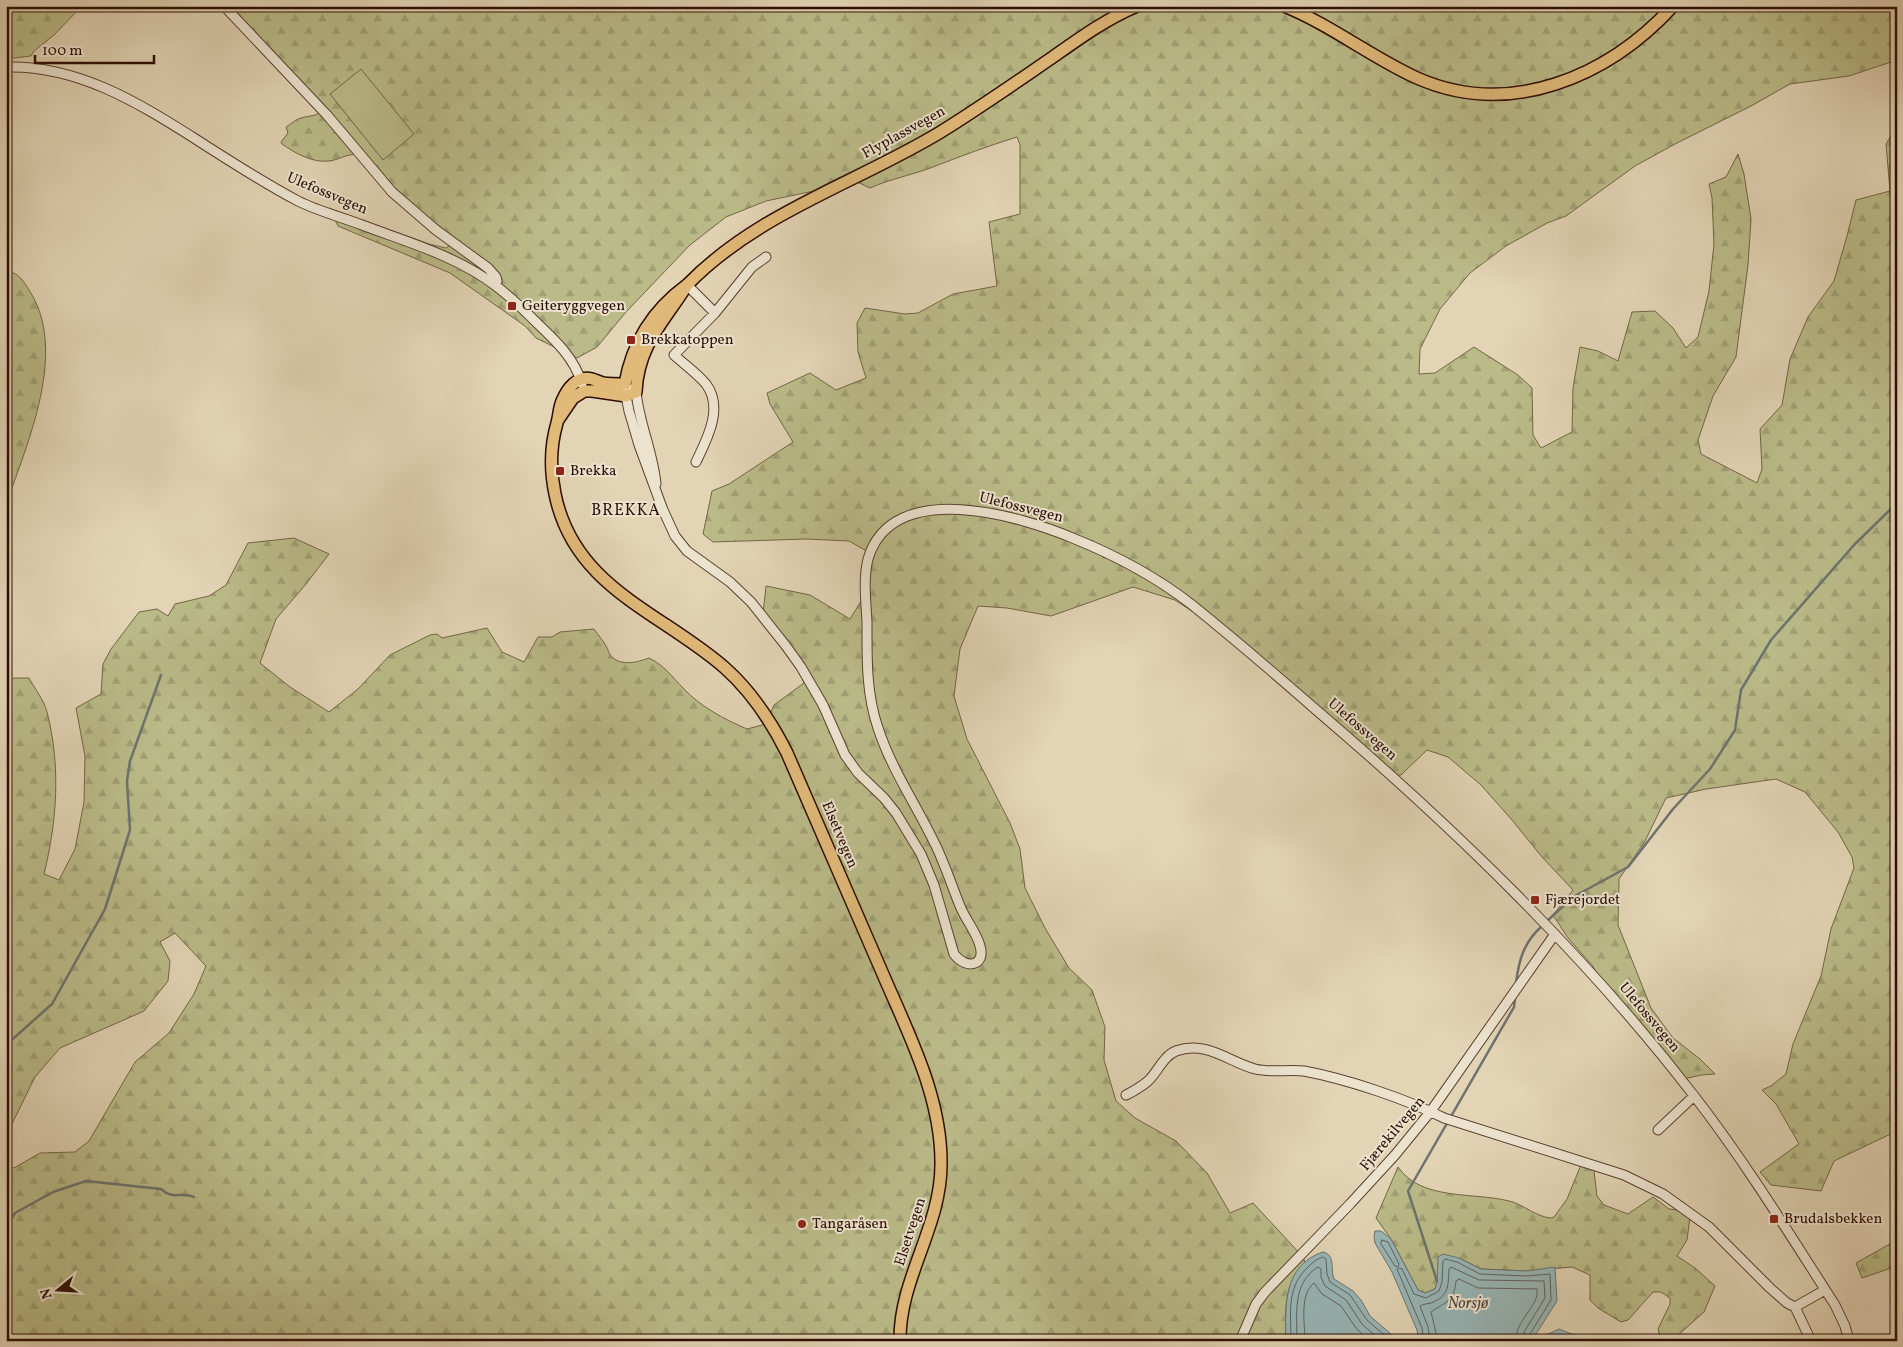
<svg xmlns="http://www.w3.org/2000/svg" width="1903" height="1347" viewBox="0 0 1903 1347" font-family="Vollkorn,serif">
<style>
.forest{fill:url(#forest-firs);stroke:#746446}
.park{fill:#babb88;stroke:#746446}
.water{fill:#98b6b7;stroke:#6d736f}
.lines{fill:none;stroke-linecap:round;stroke-linejoin:round}
.shore{stroke:#62625d;stroke-width:1}
.stream{stroke:#6d736f;stroke-width:2.5}
.minor-casing{stroke:#5a4030;stroke-width:11}
.major-casing{stroke:#2d0e03;stroke-width:14}
.minor{stroke:#ece3cf;stroke-width:9}
.major{stroke:#e1ba7a;stroke-width:11}
.poi-dot{fill:#8f2418;stroke:#ece3cf;stroke-width:2}
.labels{text-anchor:middle;dominant-baseline:central;stroke-width:4;stroke-linejoin:round;paint-order:stroke}
.street-label{font-size:15px;fill:#2d0e03;stroke:#ece3cf}
.poi-label{font-size:15px;fill:#2d0e03;stroke:#ece3cf;text-anchor:start}
.neighbourhood-label{font-size:16px;letter-spacing:1px;fill:#2d0e03;stroke:#ece3cf}
.water-label{font-size:16px;font-style:italic;fill:#524942;stroke:#ece3cf}
</style>
<defs>
<pattern id="forest-firs" width="22" height="20" patternUnits="userSpaceOnUse" patternTransform="scale(1.25)"><rect width="22" height="20" fill="#babb88"/><path d="M5 1l3.5 6h-7zM16 11l3.5 6h-7z" fill="#a0a074"/></pattern>
</defs>
<rect width="100%" height="100%" fill="#e2d4b5"/>
<filter id="stains"><feTurbulence type="fractalNoise" baseFrequency=".004" numOctaves="4"/><feColorMatrix values="0 0 0 0 .2 0 0 0 0 .09 0 0 0 0 .02 0 0 0 .5 -.17"/></filter>
<radialGradient id="worn" r=".72"><stop offset=".6" stop-color="#630" stop-opacity="0"/><stop offset="1" stop-color="#630" stop-opacity=".3"/></radialGradient>
<path class="forest" d="M 6,6 L 82,6 L 54,35 L 34,51 L 31,56 L 6,59 Z
M 230,6 L 1897,6 L 1897,60 L 1849,76 L 1790,84 L 1751,106 L 1675,144 L 1635,166 L 1566,216 L 1547,223 L 1506,246 L 1470,273 L 1440,309 L 1420,349 L 1419,374 L 1435,373 L 1474,347 L 1518,375 L 1532,388 L 1533,435 L 1541,448 L 1572,432 L 1573,388 L 1580,347 L 1598,351 L 1618,361 L 1632,312 L 1655,311 L 1673,328 L 1686,348 L 1698,337 L 1709,291 L 1714,244 L 1712,198 L 1709,184 L 1726,177 L 1738,154 L 1744,174 L 1751,219 L 1748,265 L 1736,357 L 1713,396 L 1698,440 L 1701,454 L 1757,483 L 1762,469 L 1760,429 L 1782,405 L 1790,359 L 1808,317 L 1834,281 L 1847,236 L 1856,200 L 1890,191 L 1886,144 L 1895,129 L 1897,129 L 1897,1131 L 1834,1161 L 1821,1191 L 1771,1185 L 1760,1172 L 1799,1144 L 1776,1104 L 1762,1090 L 1771,1086 L 1786,1074 L 1793,1044 L 1821,976 L 1831,929 L 1854,868 L 1852,857 L 1838,832 L 1805,792 L 1776,779 L 1706,789 L 1666,798 L 1644,843 L 1619,879 L 1618,925 L 1651,1008 L 1673,1038 L 1700,1059 L 1715,1074 L 1702,1075 L 1683,1079 L 1606,988 L 1592,965 L 1568,938 L 1553,915 L 1573,890 L 1542,857 L 1512,820 L 1481,785 L 1448,757 L 1427,750 L 1401,775 L 1385,775 L 1313,714 L 1282,684 L 1213,625 L 1175,600 L 1133,587 L 1051,616 L 1007,608 L 978,606 L 960,649 L 954,696 L 967,739 L 1010,823 L 1020,849 L 1025,888 L 1045,928 L 1069,968 L 1092,990 L 1105,1027 L 1104,1060 L 1116,1101 L 1135,1118 L 1176,1141 L 1207,1173 L 1230,1213 L 1253,1203 L 1303,1257 L 1305,1263 C 1283,1284 1285,1312 1286,1341 L 1269,1341 L 1268,1336 L 1259,1335 L 1254,1341 L 6,1341 L 6,1164 L 14,1168 L 40,1153 L 75,1152 L 89,1141 L 135,1062 L 169,1033 L 194,994 L 206,966 L 175,933 L 160,942 L 170,961 L 168,981 L 144,1011 L 60,1048 L 35,1077 L 6,1136 L 6,683 L 14,678 L 29,678 C 35,689 44,700 47,712 C 61,766 57,821 44,874 L 59,880 L 75,849 L 84,802 L 85,756 L 76,708 L 101,694 L 103,664 L 111,649 L 139,612 L 157,609 L 168,616 L 175,604 L 209,596 L 226,585 L 248,543 L 294,538 L 329,554 L 306,584 L 276,619 L 260,663 L 290,687 L 329,712 L 358,689 L 390,655 L 430,635 L 437,634 L 442,638 L 487,628 L 502,652 L 524,662 L 538,637 L 552,637 L 560,632 L 594,629 C 598,635 603,640 606,646 C 608,649 609,654 611,656 C 621,667 638,662 649,658 C 664,665 672,677 684,689 C 701,707 724,719 747,729 L 766,724 L 774,705 L 804,683 L 797,661 L 763,614 L 766,586 L 810,595 L 850,619 L 863,598 L 870,553 L 849,541 L 806,539 L 713,542 L 703,534 L 712,491 L 729,484 L 793,442 L 770,404 L 767,393 L 810,373 L 836,390 L 866,378 L 858,352 L 857,323 L 865,308 L 905,314 L 918,313 L 953,294 L 997,286 L 989,222 L 1020,214 L 1020,145 L 1017,137 C 988,146 961,156 933,167 C 912,175 890,179 870,188 L 857,182 L 766,201 L 726,217 L 690,245 L 626,312 L 597,347 L 577,358 L 536,338 L 525,326 L 450,273 L 338,226 L 329,208 L 429,244 L 446,248 L 458,240 C 438,225 418,211 400,194 C 390,184 375,160 362,156 C 350,151 340,160 329,161 C 312,163 295,153 282,144 L 281,142 L 288,133 L 286,127 C 291,124 296,119 301,118 C 311,115 318,117 324,108 L 322,103 Z
M 6,272 C 18,271 23,281 29,290 C 69,351 27,443 6,505 Z
M 1593,1163 L 1597,1196 L 1604,1205 L 1628,1214 L 1653,1197 L 1669,1209 L 1678,1210 L 1690,1217 L 1687,1240 L 1677,1256 L 1695,1268 L 1715,1286 L 1704,1312 L 1677,1336 L 1669,1340 L 1660,1336 L 1658,1329 L 1670,1304 L 1670,1298 L 1661,1292 L 1653,1292 L 1628,1320 L 1621,1322 L 1598,1308 L 1590,1300 L 1590,1275 L 1572,1267 L 1527,1271 L 1481,1269 L 1459,1258 L 1437,1282 L 1435,1289 L 1425,1293 L 1418,1290 L 1391,1239 L 1376,1218 L 1398,1167 C 1421,1201 1474,1192 1509,1201 C 1523,1204 1536,1217 1551,1218 L 1554,1217 L 1567,1199 L 1581,1165 Z
M 1897,1240 L 1897,1266 L 1862,1278 L 1856,1263 Z"/>
<path class="park" d="M 361,69 L 414,134 L 383,160 L 330,94 Z"/>
<path class="water" d="M 1375,1231 L 1381,1231 L 1391,1239 L 1418,1290 L 1425,1293 L 1435,1289 L 1437,1282 L 1438,1257 L 1443,1254 L 1459,1258 L 1481,1269 L 1527,1271 L 1555,1267 L 1557,1301 L 1534,1337 L 1540,1338 L 1559,1329 L 1582,1338 L 1629,1341 L 1419,1341 L 1417,1330 L 1392,1272 L 1375,1243 L 1374,1237 Z
M 1323,1252 C 1336,1255 1330,1269 1334,1279 L 1353,1291 L 1361,1300 L 1370,1316 L 1399,1341 L 1286,1341 C 1285,1307 1283,1265 1323,1252 Z"/>
<g class="lines">
<path class="shore" d="M 1382,1240 L 1388,1242 L 1399,1264 L 1398,1267 L 1395,1266 L 1381,1244 Z
M 1291,1341 C 1291,1315 1286,1288 1307,1268 C 1312,1263 1316,1259 1323,1257 L 1326,1259 L 1327,1274 L 1330,1282 L 1350,1295 L 1367,1320 L 1391,1341
M 1297,1341 C 1297,1314 1292,1283 1318,1267 L 1321,1269 L 1321,1277 L 1325,1286 L 1346,1300 L 1362,1324 L 1381,1341
M 1305,1341 C 1305,1324 1299,1295 1314,1283 L 1322,1294 L 1341,1306 L 1356,1328 L 1369,1341
M 1424,1341 L 1422,1328 L 1397,1269 L 1399,1268 L 1402,1269 L 1414,1294 L 1426,1298 L 1439,1291 L 1442,1282 L 1443,1261 L 1445,1259 L 1457,1262 L 1480,1274 L 1527,1276 L 1550,1274 L 1551,1300 L 1530,1334 L 1531,1341
M 1430,1341 L 1428,1327 L 1420,1306 C 1423,1304 1427,1304 1431,1303 C 1449,1296 1448,1287 1449,1269 L 1451,1267 L 1479,1280 L 1544,1281 L 1545,1298 L 1524,1332 L 1524,1341
M 1438,1341 L 1431,1312 C 1445,1302 1454,1302 1456,1281 L 1459,1279 L 1478,1288 L 1537,1289 C 1540,1306 1514,1321 1516,1341"/>
<path class="stream" d="M 1546,922 L 1573,897 L 1628,867 L 1673,809 L 1710,769 L 1735,730 L 1741,690 L 1771,640 L 1854,545 L 1897,503
M 1516,983 C 1519,959 1524,942 1542,926
M 6,1045 L 52,1004 L 105,909 L 130,830 L 127,781 L 130,761 L 161,675
M 6,1228 L 15,1213 L 53,1192 L 86,1181 L 161,1189 C 174,1201 182,1191 194,1197
M 1437,1281 L 1408,1191 L 1514,1007 L 1515,998"/>
<g class="minor-casing">
<path id="minor" d="M 224,6 L 327,115 L 392,192 L 436,230 L 488,268 L 496,277 L 497,281 L 495,285
M 6,67 C 77,65 137,102 194,138 C 228,160 262,182 298,201 C 318,211 341,217 362,225 C 407,242 457,256 496,286 C 511,297 524,310 538,324 C 556,341 575,359 582,384
M 687,285 L 715,313
M 632,389 L 636,392 C 639,423 653,452 656,484
M 625,391 L 629,411 L 639,445 L 663,510 L 675,536 L 687,551 L 730,582 L 751,602 L 786,646 L 801,667 L 823,705 L 845,755 L 858,773 L 884,798 L 896,813 L 921,854 L 934,885 L 954,954 C 966,970 986,966 980,946 C 977,933 965,919 960,906 C 951,884 944,861 933,840 C 915,803 891,768 878,728 C 866,693 867,658 867,622 C 866,602 863,579 868,559 C 892,477 1021,516 1075,539 C 1117,556 1156,577 1191,604 C 1233,638 1274,673 1314,708 C 1452,826 1584,953 1695,1097 C 1746,1163 1790,1235 1835,1305 L 1845,1326 L 1849,1341
M 696,462 C 707,439 724,408 706,384 C 697,373 684,364 674,355 L 715,313 L 752,267 L 766,257
M 1126,1095 C 1134,1091 1141,1087 1148,1081 C 1158,1072 1163,1056 1176,1051 C 1206,1040 1229,1062 1255,1069 C 1271,1073 1288,1069 1304,1071 C 1347,1079 1406,1099 1444,1118 L 1624,1175 L 1663,1194 L 1709,1227 L 1770,1288 L 1787,1303 L 1795,1307 L 1811,1341
M 1658,1130 L 1694,1096
M 1795,1307 L 1825,1290
M 1240,1341 L 1256,1304 L 1265,1292 L 1350,1204 L 1395,1155 L 1431,1111 L 1555,934"/>
</g>
<g class="major-casing">
<path id="major" d="M 1284,6 C 1331,25 1371,57 1417,78 C 1510,119 1608,77 1673,6
M 687,285 C 757,213 854,184 939,133 C 978,109 1015,83 1053,57 C 1080,38 1106,19 1137,6
M 558,420 L 573,398 L 584,391 L 592,391 L 626,396 L 636,392 C 638,345 664,322 687,285 C 653,310 632,343 625,384 C 618,384 610,384 603,383 C 599,382 596,380 592,379 C 577,375 567,389 562,401 C 559,408 559,416 557,423 C 550,447 550,470 555,494 C 574,588 661,612 725,668 C 752,692 771,721 787,753 C 818,826 851,899 882,972 C 908,1033 942,1097 941,1165 C 941,1227 899,1279 900,1341"/>
</g>
<use href="#minor" class="minor"/>
<use href="#major" class="major"/>
</g>
<g class="poi-dot">
<rect x="507" y="301" width="10" height="10" rx="2.5"/>
<rect x="626" y="335" width="10" height="10" rx="2.5"/>
<rect x="555" y="466" width="10" height="10" rx="2.5"/>
<rect x="1530" y="895" width="10" height="10" rx="2.5"/>
<rect x="1769" y="1214" width="10" height="10" rx="2.5"/>
<circle cx="802" cy="1224" r="5"/>
</g>
<g class="labels">
<g class="street-label">
<text transform="translate(904 133) rotate(-29)">Flyplassvegen</text>
<text transform="translate(327 194) rotate(23)">Ulefossvegen</text>
<text transform="translate(1021 508) rotate(14)">Ulefossvegen</text>
<text transform="translate(1362 730) rotate(41)">Ulefossvegen</text>
<text transform="translate(839 835) rotate(67)">Elsetvegen</text>
<text transform="translate(1649 1018) rotate(50)">Ulefossvegen</text>
<text transform="translate(1393 1134) rotate(-50)">Fjærekilvegen</text>
<text transform="translate(911 1232) rotate(-72)">Elsetvegen</text>
</g>
<g class="poi-label">
<text x="522" y="306">Geiteryggvegen</text>
<text x="641" y="340">Brekkatoppen</text>
<text x="570" y="471">Brekka</text>
<text x="1545" y="900">Fjærejordet</text>
<text x="1784" y="1219">Brudalsbekken</text>
<text x="812" y="1224">Tangaråsen</text>
</g>
<g class="neighbourhood-label">
<text x="626" y="511">BREKKA</text>
</g>
<g class="water-label">
<text x="1468" y="1304">Norsjø</text>
</g>
</g>
<rect width="1903" height="1347" fill="none" stroke="#e2d4b5" stroke-width="25"/>
<rect x="8" y="8" width="1888" height="1332" fill="none" stroke="#2d0e03" stroke-width="2.5"/>
<rect x="12" y="12" width="1878" height="1322" fill="none" stroke="#2d0e03"/>
<g transform="translate(58 1290) rotate(252)" stroke="#ece3cf" stroke-width="4" paint-order="stroke">
<path d="M0-4L9 19L0 12L-9 19Z" fill="#2d0e03"/>
<text y="-8" font-size="14" font-weight="bold" text-anchor="middle" fill="#2d0e03">N</text>
</g>
<path d="M35 55v8h119v-8" fill="none" stroke="#2d0e03" stroke-width="2.5"/>
<text x="42" y="55" font-size="15" fill="#2d0e03" stroke="#ece3cf" stroke-width="4" paint-order="stroke">100 m</text>
<rect width="100%" height="100%" filter="url(#stains)"/>
<rect width="100%" height="100%" fill="url(#worn)"/>
</svg>
